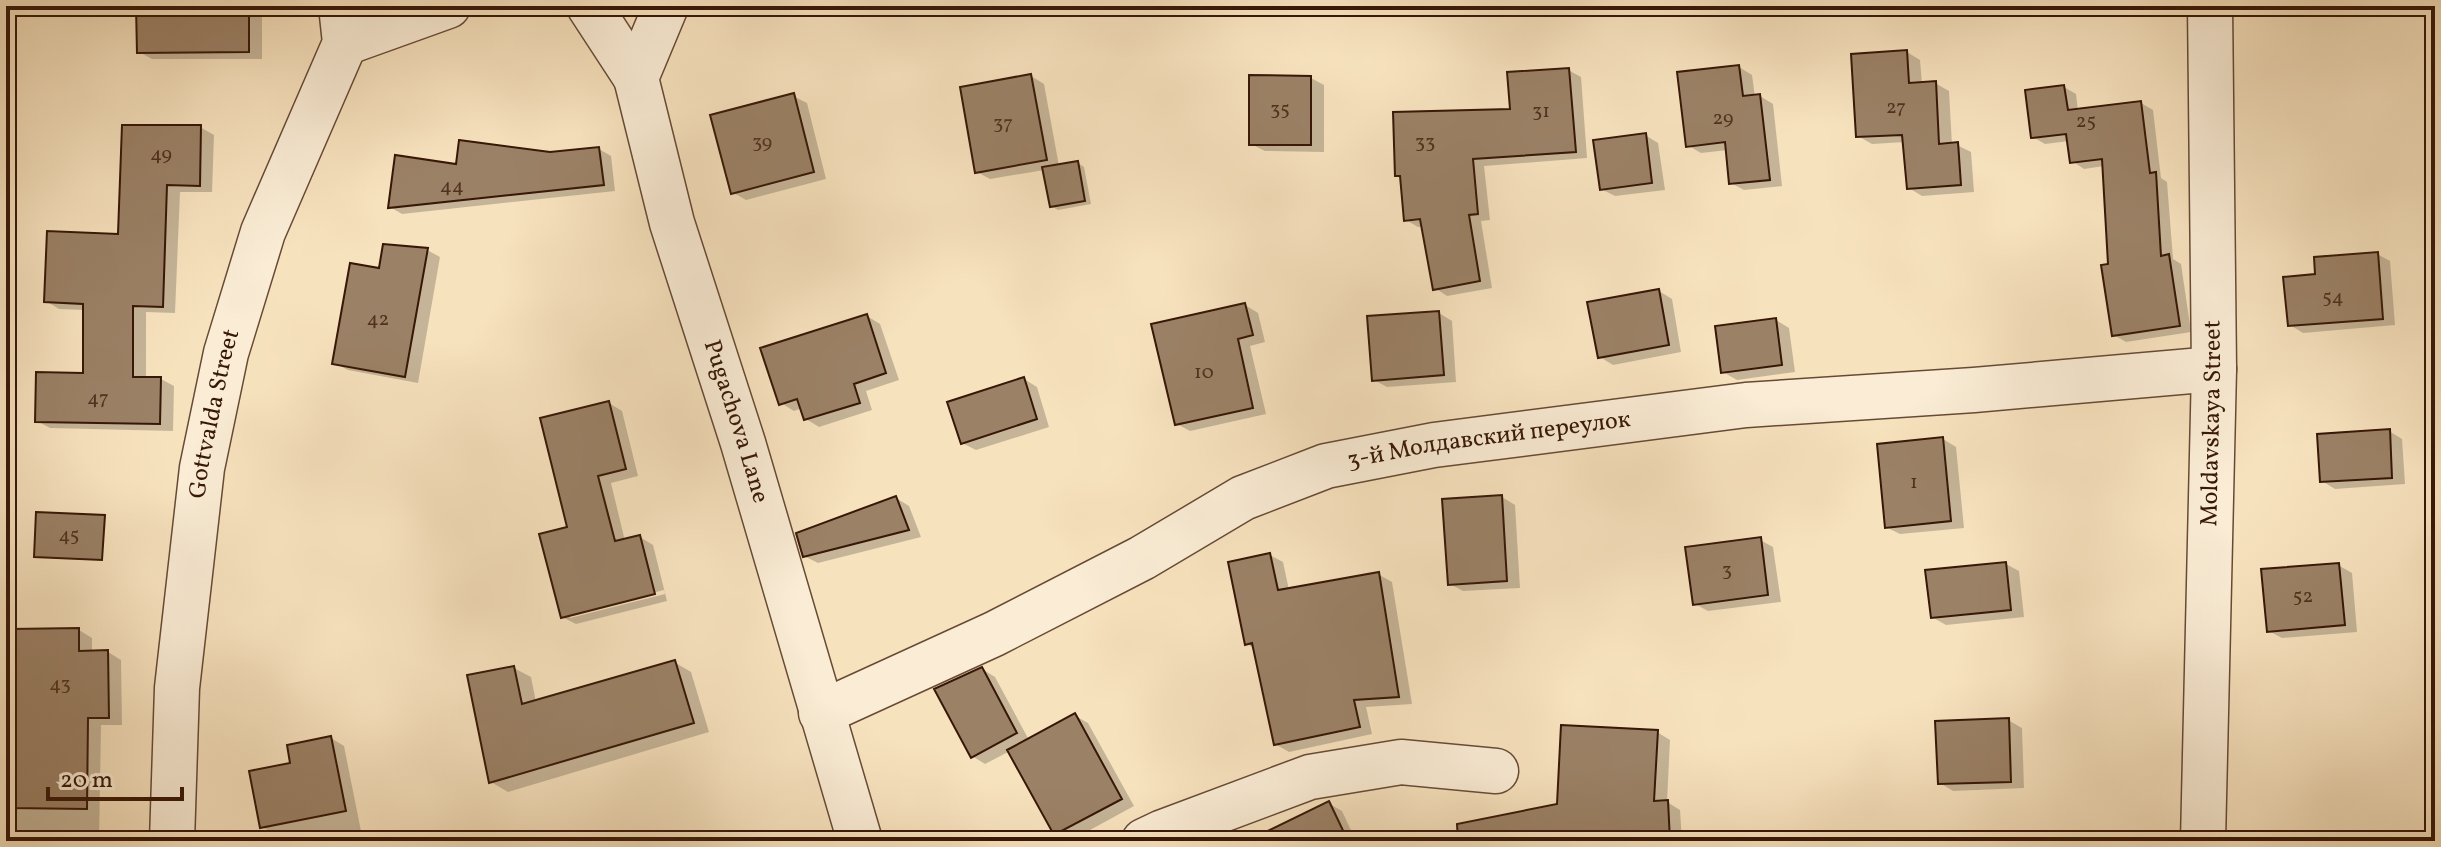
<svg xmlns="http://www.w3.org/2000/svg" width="2441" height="847" viewBox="0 0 2441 847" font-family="Vollkorn,serif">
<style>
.shadow{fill:#0003;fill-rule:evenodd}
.building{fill:#9b8166;stroke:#371707;stroke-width:2}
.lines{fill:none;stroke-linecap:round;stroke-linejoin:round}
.minor-casing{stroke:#674a35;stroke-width:47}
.minor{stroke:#faecd5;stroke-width:44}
.labels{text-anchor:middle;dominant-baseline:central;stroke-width:8;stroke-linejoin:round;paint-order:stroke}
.number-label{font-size:20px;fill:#50321f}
.street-label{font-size:24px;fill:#371707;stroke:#faecd5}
</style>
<rect width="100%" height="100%" fill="#f7e2be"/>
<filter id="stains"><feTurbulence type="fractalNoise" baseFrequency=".0025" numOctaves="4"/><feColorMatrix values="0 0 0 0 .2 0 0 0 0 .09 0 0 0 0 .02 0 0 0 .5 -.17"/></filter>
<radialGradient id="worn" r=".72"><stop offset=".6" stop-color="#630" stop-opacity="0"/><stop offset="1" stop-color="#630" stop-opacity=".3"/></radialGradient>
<path class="shadow" d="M 138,6 L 253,6 L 262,11 L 262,59 L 152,59 L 139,52 Z
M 1907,52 L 1920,60 L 1922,84 L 1935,83 L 1949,91 L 1952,145 L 1957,145 L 1971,152 L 1974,192 L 1922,196 L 1909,188 L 1905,142 L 1872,144 L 1858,136 Z
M 1739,67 L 1752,75 L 1755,97 L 1760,96 L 1773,104 L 1782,186 L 1744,190 L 1731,183 L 1728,150 L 1701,153 L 1687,145 Z
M 1568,70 L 1581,77 L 1587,158 L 1484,166 L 1490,220 L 1481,221 L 1492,288 L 1447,296 L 1435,288 L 1423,227 L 1418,227 L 1406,220 L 1402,179 L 1397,175 L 1512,111 Z
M 1031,76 L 1044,84 L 1059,166 L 1078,163 L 1084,167 L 1091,204 L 1058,210 L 1051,206 L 1044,170 L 990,179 L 977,172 Z
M 1311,78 L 1324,85 L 1324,152 L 1265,151 L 1251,144 Z
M 2064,87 L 2076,94 L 2078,111 L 2141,103 L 2153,110 L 2161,178 L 2167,182 L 2173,259 L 2181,264 L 2191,332 L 2126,342 L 2114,335 L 2104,166 L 2084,169 L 2072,161 L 2069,141 L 2045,144 L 2033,137 Z
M 793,96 L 807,103 L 826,179 L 746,200 L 732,192 Z
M 200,127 L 214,135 L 212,192 L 180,192 L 175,313 L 146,312 L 146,379 L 161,379 L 174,386 L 173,431 L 50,428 L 37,421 L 85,375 L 85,310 L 59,309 L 46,301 L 120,236 Z
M 1645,135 L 1658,143 L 1665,190 L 1615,196 L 1601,189 Z
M 599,149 L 611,156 L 615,191 L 402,214 L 390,207 L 458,166 Z
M 427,250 L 440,257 L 418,383 L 348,370 L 334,363 L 381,270 Z
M 2377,254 L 2390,261 L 2395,325 L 2303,333 L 2290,325 L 2317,276 Z
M 1659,291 L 1672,299 L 1681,352 L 1613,365 L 1600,357 Z
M 1245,305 L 1258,313 L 1265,342 L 1250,346 L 1266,414 L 1190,431 L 1177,424 Z
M 1439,313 L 1452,321 L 1456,382 L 1387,387 L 1374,380 Z
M 867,316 L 880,324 L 899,380 L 866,391 L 872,410 L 819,427 L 806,419 L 802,408 L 794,411 L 781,403 Z
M 1776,320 L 1789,328 L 1795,372 L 1737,380 L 1723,372 Z
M 1024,379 L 1037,387 L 1049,427 L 976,450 L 962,443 Z
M 609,403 L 622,411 L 638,476 L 611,483 L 625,541 L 640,537 L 653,545 L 667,601 L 576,624 L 562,617 L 570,529 ZM 664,590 L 665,594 L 570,618 L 570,614 Z
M 2389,431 L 2402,439 L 2405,484 L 2335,489 L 2322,481 Z
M 1943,439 L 1956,447 L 1964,528 L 1900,534 L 1886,527 Z
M 1502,497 L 1515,505 L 1520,588 L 1463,591 L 1450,584 Z
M 896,498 L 909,506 L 921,537 L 818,563 L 804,556 Z
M 1760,540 L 1773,547 L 1781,602 L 1708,611 L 1695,604 Z
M 1270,555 L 1283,562 L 1289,590 L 1378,574 L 1392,582 L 1412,704 L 1366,707 L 1372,734 L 1289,752 L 1275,744 L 1255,649 L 1247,644 Z
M 2006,564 L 2019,571 L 2024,617 L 1946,625 L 1932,617 Z
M 2338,565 L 2352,573 L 2357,632 L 2282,638 L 2269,631 Z
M 79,630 L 92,638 L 92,653 L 108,652 L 121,660 L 122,725 L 101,725 L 99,841 L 11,841 L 13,631 Z
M 674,662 L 691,672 L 709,732 L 508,792 L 491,782 L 514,668 L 531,677 L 536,702 Z
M 982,669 L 995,677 L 1029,740 L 1074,715 L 1088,723 L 1134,806 L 1070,841 L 1056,834 L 1010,751 L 985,764 L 972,756 Z
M 2008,720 L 2022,728 L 2024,788 L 1953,791 L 1940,783 Z
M 1657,732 L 1670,740 L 1667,802 L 1680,810 L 1682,841 L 1482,841 L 1559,805 Z
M 331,738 L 344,746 L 363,841 L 300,841 L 298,830 L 275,834 L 262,827 L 292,764 Z
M 1328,803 L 1342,811 L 1356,841 L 1306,841 Z"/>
<path class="building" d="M 136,6 L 249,6 L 249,52 L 137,53 Z
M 1907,50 L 1909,83 L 1936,81 L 1939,144 L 1958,142 L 1961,185 L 1907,189 L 1902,135 L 1856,137 L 1851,54 Z
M 1739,65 L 1743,96 L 1760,94 L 1770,180 L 1729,184 L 1725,142 L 1686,147 L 1677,72 Z
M 1569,68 L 1576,152 L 1473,159 L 1478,214 L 1469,215 L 1480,281 L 1433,290 L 1420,219 L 1404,221 L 1400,176 L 1395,176 L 1393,112 L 1510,109 L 1507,72 Z
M 1031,74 L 1047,160 L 975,173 L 960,87 Z
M 1249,75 L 1311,76 L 1311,145 L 1249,145 Z
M 2064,85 L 2068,110 L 2141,101 L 2150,173 L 2156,172 L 2161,256 L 2169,254 L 2180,326 L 2112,336 L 2101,265 L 2108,264 L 2102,159 L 2070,163 L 2066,134 L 2031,138 L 2025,90 Z
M 794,93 L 814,172 L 731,194 L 710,115 Z
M 122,125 L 201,125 L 200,186 L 167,185 L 163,307 L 133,306 L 133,377 L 161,377 L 160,424 L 35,422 L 36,372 L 83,373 L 83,304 L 44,302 L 47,231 L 118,234 Z
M 1646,133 L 1652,183 L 1600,190 L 1593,140 Z
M 459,140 L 550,152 L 599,147 L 604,185 L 388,208 L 395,155 L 456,164 Z
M 1078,161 L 1085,201 L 1050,207 L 1042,167 Z
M 383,244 L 428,248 L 405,377 L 332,364 L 350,263 L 379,268 Z
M 2378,252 L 2383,319 L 2288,326 L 2283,277 L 2315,274 L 2314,257 Z
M 1659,289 L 1669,345 L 1598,358 L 1587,302 Z
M 1245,303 L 1253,335 L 1238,339 L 1253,408 L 1175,425 L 1151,324 Z
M 1439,311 L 1444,375 L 1372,381 L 1367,316 Z
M 867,314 L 886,373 L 854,384 L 860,403 L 804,420 L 797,399 L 779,405 L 760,348 Z
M 1776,318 L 1782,365 L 1721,373 L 1715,326 Z
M 1024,377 L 1037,419 L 961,444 L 947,402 Z
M 609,401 L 626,469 L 598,476 L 615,541 L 640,535 L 655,594 L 561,618 L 539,534 L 567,527 L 540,418 Z
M 2390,429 L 2392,478 L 2320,482 L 2317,434 Z
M 1943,437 L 1951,521 L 1885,528 L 1877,444 Z
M 1502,495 L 1507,581 L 1448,585 L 1442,499 Z
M 896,496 L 909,530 L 803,557 L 796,533 Z
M 36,512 L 105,515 L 102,560 L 34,557 Z
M 1761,537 L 1768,595 L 1693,605 L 1685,547 Z
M 1270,553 L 1278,590 L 1379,572 L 1399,697 L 1354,700 L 1360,727 L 1274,745 L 1252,643 L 1245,645 L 1228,562 Z
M 2006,562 L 2011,610 L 1931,618 L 1925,570 Z
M 2339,563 L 2345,625 L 2267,632 L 2261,569 Z
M 79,628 L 79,651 L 108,650 L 109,718 L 88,718 L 87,809 L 10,808 L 11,629 Z
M 675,660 L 694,723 L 489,783 L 467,675 L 514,666 L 522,704 Z
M 982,667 L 1017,733 L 971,758 L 934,689 Z
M 1075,713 L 1122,799 L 1054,835 L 1007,750 Z
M 2009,718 L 2011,782 L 1938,784 L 1935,721 Z
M 1561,725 L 1658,730 L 1654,801 L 1668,800 L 1670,841 L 1458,841 L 1457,824 L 1557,804 Z
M 331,736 L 346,811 L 260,828 L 249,771 L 290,763 L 287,745 Z
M 1329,801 L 1348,841 L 1247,841 Z"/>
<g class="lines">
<g class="minor-casing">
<g id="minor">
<path d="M 589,6 L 636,78"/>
<path id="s1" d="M 666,6 L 636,78 L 672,223 L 743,443 L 860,841"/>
<path d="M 345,43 L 448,6"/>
<path id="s2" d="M 821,713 L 994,634 L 1142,558 L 1243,498 L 1326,466 L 1434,445 L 1746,405 L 1974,390 L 2214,369"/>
<path id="s3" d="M 172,841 L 177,688 L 202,468 L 226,353 L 263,232 L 345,43 L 341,6"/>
<path d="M 1144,841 L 1163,832 L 1310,777 L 1401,762 L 1496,771"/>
<path id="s4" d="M 2203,841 L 2214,369 L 2210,6"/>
</g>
</g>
<use href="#minor" class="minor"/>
</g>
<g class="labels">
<g class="number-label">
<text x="1896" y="108">27</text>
<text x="1280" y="110">35</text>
<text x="1541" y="112">31</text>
<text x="1723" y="119">29</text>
<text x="2086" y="122">25</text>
<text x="1003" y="124">37</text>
<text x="762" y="143">39</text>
<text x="1425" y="143">33</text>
<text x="161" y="155">49</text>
<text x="452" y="187">44</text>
<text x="2333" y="298">54</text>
<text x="378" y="320">42</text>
<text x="1204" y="373">10</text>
<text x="98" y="399">47</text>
<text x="1914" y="483">1</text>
<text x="69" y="536">45</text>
<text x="1727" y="571">3</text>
<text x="2303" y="597">52</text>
<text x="60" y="685">43</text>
</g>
<g class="street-label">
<text stroke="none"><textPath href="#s3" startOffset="430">Gottvalda Street</textPath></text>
<text stroke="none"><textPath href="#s1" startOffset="436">Pugachova Lane</textPath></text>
<text stroke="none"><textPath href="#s4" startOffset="418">Moldavskaya Street</textPath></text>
<text stroke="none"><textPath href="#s2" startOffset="728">3-й Молдавский переулок</textPath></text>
</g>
</g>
<rect width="2441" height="847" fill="none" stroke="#f7e2be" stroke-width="32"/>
<rect x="8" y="8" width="2425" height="831" fill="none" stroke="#371707" stroke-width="4"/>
<rect x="16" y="16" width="2409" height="815" fill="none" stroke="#371707" stroke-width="2"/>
<path d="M48 787v12h134v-12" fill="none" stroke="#371707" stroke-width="4"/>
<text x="60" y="787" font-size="24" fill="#371707" stroke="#faecd5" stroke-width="6" paint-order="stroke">20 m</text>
<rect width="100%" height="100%" filter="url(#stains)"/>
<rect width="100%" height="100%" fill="url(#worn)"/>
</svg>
